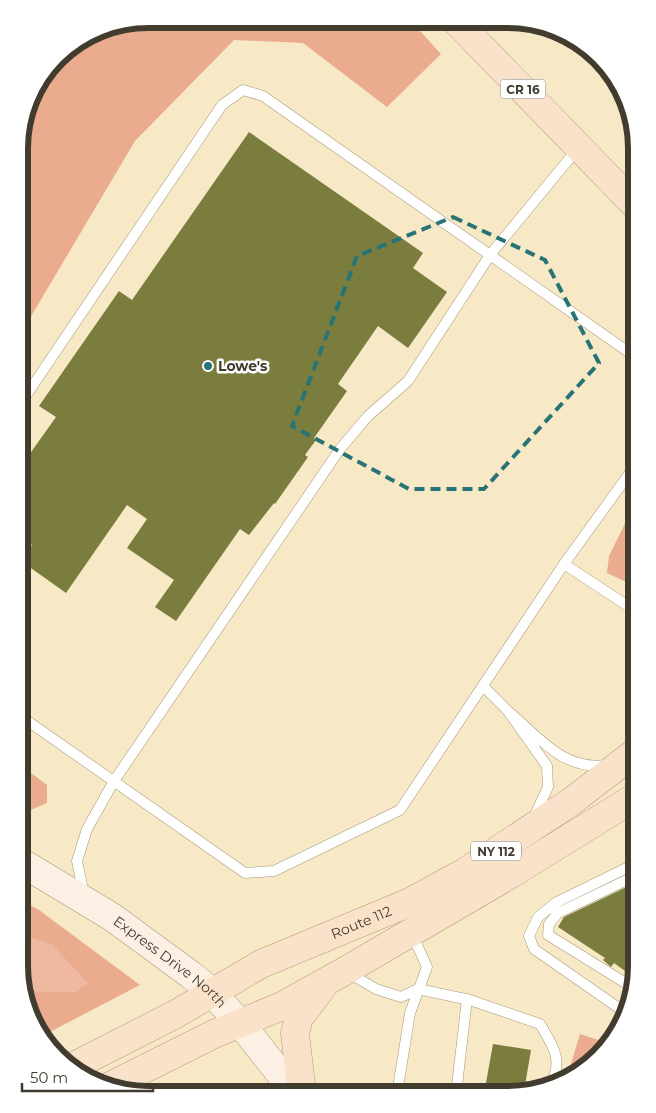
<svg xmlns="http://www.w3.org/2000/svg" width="656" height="1113" viewBox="0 0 656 1113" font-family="Montserrat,sans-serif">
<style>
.green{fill:#eeb8a1}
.forest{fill:#ebab8e}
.building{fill:#7a7d3e}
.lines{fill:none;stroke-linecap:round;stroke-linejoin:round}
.lane-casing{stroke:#a69978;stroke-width:11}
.secondary-casing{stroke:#a69978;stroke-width:29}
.primary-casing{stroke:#b79b7c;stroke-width:29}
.lane{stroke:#fff;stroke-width:10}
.secondary{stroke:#fcf0e4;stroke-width:28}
.primary{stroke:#fae2ca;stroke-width:28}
.marked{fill:none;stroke:#287376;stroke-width:4;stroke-dasharray:10 6;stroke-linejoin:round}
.poi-dot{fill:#287376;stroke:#fff;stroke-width:2}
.labels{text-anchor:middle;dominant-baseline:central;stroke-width:5;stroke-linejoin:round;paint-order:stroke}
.shield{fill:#fff;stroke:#7b766d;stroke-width:1}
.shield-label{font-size:12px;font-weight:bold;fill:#423c2e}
.poi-label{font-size:14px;font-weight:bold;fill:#423c2e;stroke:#fff;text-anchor:start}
.street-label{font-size:14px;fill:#423c2e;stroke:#fff}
.rim{fill:none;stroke:#423c2e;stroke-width:6}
</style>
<rect width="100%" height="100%" fill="#f7e9c6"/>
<path class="green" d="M 19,934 L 52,945 L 89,983 L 75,992 L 24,991 L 19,965 Z"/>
<path class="forest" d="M 148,19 L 410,20 L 441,54 L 387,107 L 303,43 L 234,40 L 135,141 L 20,335 L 20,131 L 32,90 L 62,51 L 99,28 Z
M 637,499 L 637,544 L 629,557 L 637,567 L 637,587 L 607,573 L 609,556 Z
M 19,764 L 47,785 L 47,803 L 19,815 Z
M 19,899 L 39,910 L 140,985 L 44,1035 L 28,1014 L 24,991 L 75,992 L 88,983 L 52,945 L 19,934 Z
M 580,1034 L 610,1044 L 567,1077 Z
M 228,1086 L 248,1092 L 249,1093 L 216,1093 Z"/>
<path class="building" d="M 249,132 L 423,253 L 413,268 L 447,292 L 408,348 L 378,326 L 338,384 L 347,391 L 314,438 L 316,440 L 305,455 L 308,457 L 275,504 L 274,503 L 249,535 L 240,529 L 176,621 L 155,607 L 174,580 L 127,548 L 147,519 L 127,505 L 66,593 L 21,561 L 32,545 L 19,536 L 19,469 L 56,417 L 39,406 L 119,291 L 132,300 Z
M 637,882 L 637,954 L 625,971 L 614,963 L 611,967 L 603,960 L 605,958 L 558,927 L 564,917 Z
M 493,1044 L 531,1050 L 524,1091 L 509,1094 L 484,1094 Z"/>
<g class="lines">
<g class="lane-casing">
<path id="lane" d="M 19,406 L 222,105 L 243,90 L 263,96 L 637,358
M 564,564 L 637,612
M 483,686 L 508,711
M 19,715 L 245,873 L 274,871 L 400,810 L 564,564 L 637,463
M 534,817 L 548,787 L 547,766 L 508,711 C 539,737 563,771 607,765
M 84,895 L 77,861 L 87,829 L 114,781 L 340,449 L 368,416 L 408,381 L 490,255 L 579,147
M 347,972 L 376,989 L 401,997 L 418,989 L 470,1000 L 540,1024 C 553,1046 564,1060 550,1086
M 632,987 L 548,935 L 549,924 L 558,913 L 637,875
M 623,1011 L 534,949 L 529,936 L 538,917 L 557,902 L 637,863
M 397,1094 L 410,1013 L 427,967 L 412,934
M 456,1094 L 467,999"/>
</g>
<g class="secondary-casing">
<g id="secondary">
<path id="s1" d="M 19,861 L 112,917 L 191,975 L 212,992 L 248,1033 L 296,1094"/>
</g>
</g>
<g class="primary-casing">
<g id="primary">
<path d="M 456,21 L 637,207"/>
<path id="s2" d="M 70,1068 L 176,1014 L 261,964 L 408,903 L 465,872 L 572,801 L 637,751"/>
<path d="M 112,1085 L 214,1034 L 282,1006 L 345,971 L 511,874 L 637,796"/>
<path d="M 302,1094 L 295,1033 L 299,1018 L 321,989"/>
</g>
</g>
<use href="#lane" class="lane"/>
<use href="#secondary" class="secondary"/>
<use href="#primary" class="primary"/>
</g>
<path class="marked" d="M 453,217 L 545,260 L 599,363 L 484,489 L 409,489 L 292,426 L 357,256 Z"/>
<circle class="poi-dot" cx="208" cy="366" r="5"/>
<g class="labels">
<g class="shield">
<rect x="500.5" y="79.5" width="45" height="19" rx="4"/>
<rect x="471" y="841.5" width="50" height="19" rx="4"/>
</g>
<g class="shield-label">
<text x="523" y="89">CR 16</text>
<text x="496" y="851">NY 112</text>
</g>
<g class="poi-label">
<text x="218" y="366">Lowe's</text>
</g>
<g class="street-label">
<text stroke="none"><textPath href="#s2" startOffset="326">Route 112</textPath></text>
<text stroke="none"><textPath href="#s1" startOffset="182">Express Drive North</textPath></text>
</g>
</g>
<path d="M0 0H656V1113H0ZM148 28H508A120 120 0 0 1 628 148V966A120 120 0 0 1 508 1086H148A120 120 0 0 1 28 966V148A120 120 0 0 1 148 28Z" fill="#fff" fill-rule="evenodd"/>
<path class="rim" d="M148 28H508A120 120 0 0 1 628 148V966A120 120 0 0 1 508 1086H148A120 120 0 0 1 28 966V148A120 120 0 0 1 148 28Z"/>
<path d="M22 1083v8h131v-8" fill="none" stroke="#423c2e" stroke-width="2.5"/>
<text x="30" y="1083" font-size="15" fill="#423c2e" stroke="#ffffff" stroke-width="4" paint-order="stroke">50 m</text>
</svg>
